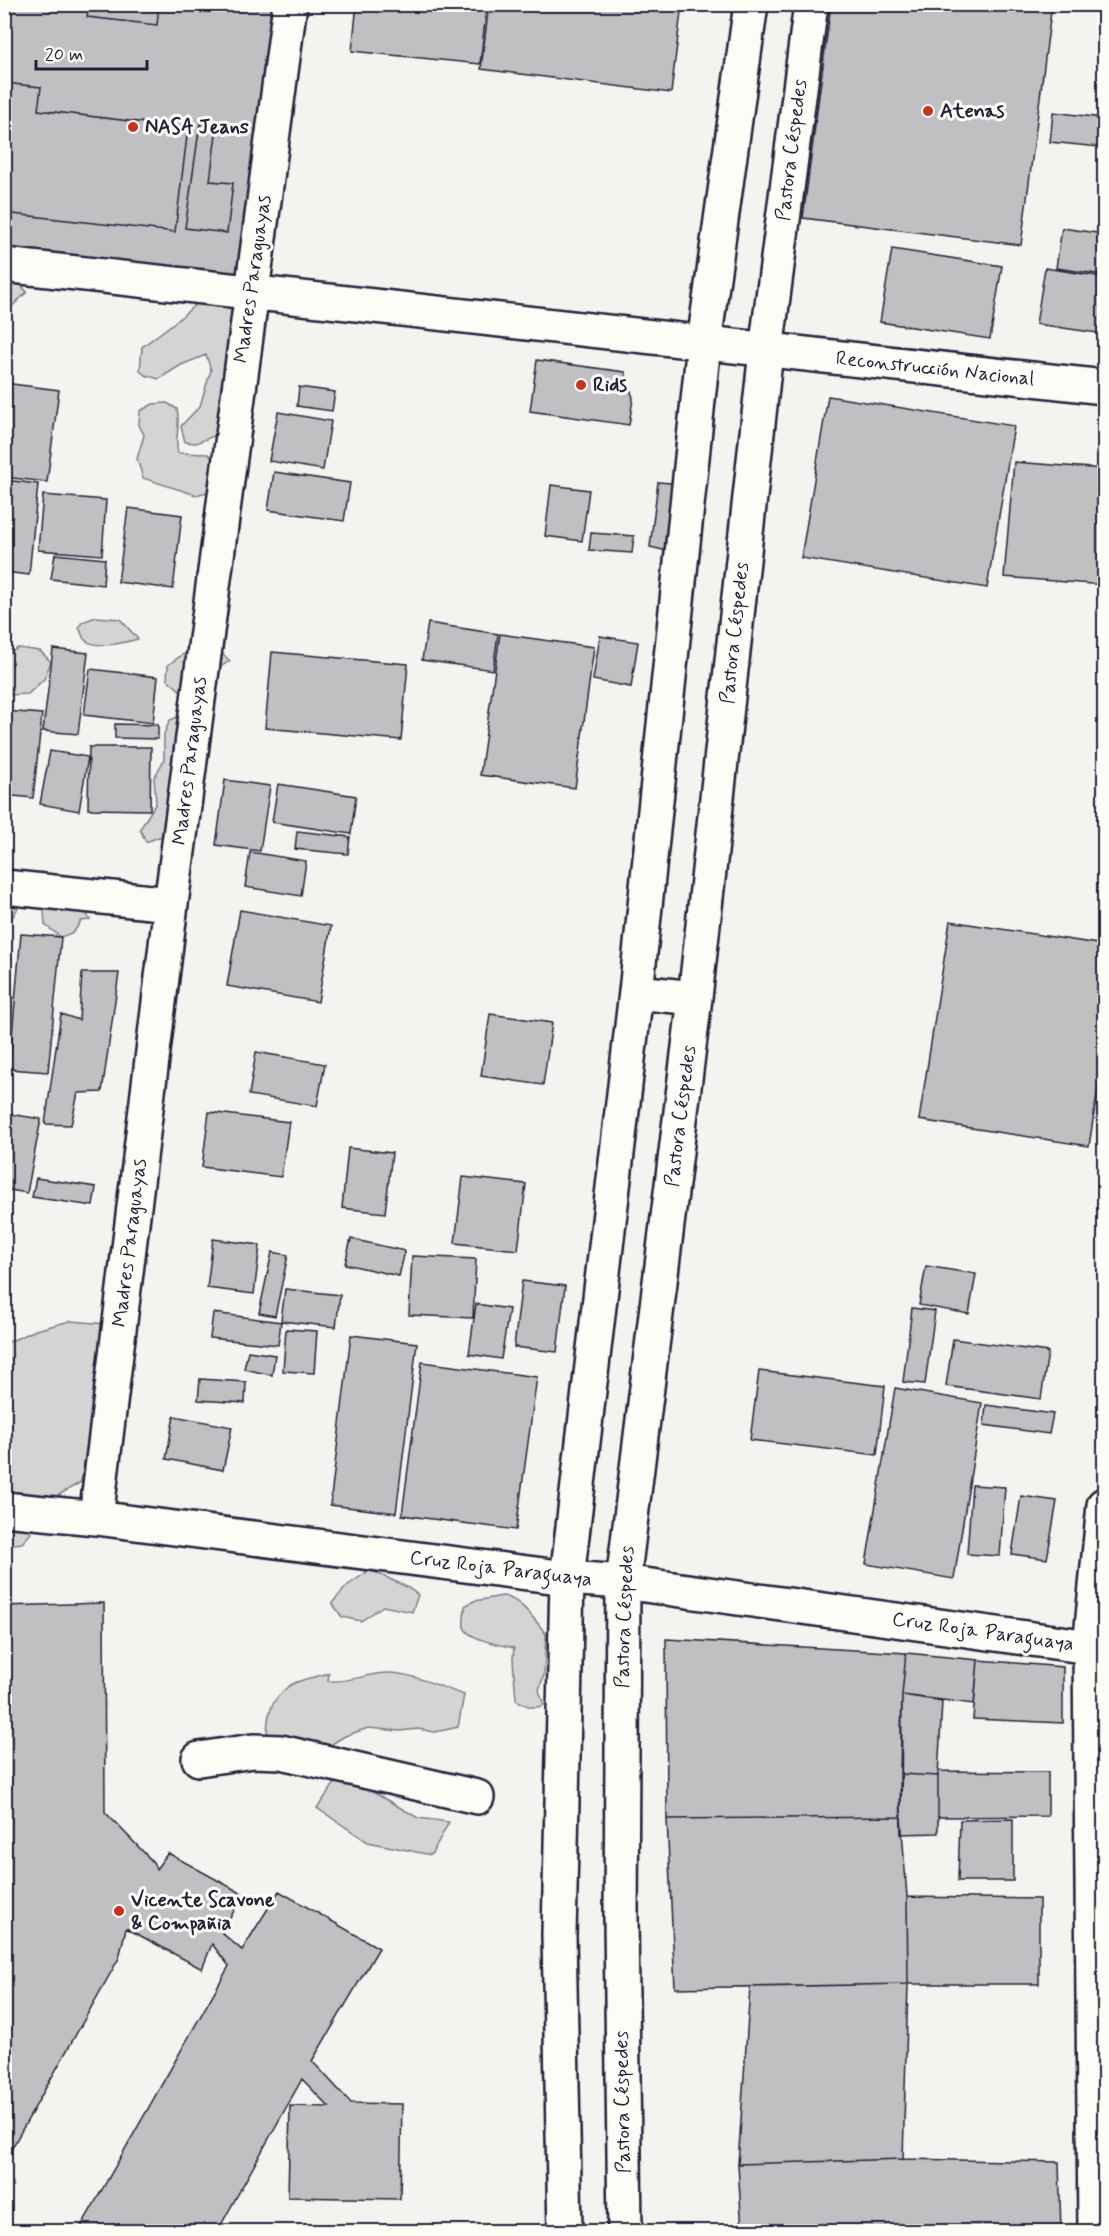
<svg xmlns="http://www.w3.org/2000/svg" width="1109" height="2236" viewBox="0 0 1109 2236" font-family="Mynerve,sans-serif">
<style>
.green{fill:#d5d4d5;stroke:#7c7b88;stroke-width:1.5}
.building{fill:#c0bfc2;stroke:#22223b;stroke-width:1.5}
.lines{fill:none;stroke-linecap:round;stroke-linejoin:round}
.minor-casing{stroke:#22223b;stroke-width:38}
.major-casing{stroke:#22223b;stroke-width:38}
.minor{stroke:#fdfcf7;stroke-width:33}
.major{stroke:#fdfcf7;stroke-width:33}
.poi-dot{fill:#c8321e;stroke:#fdfcf7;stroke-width:2}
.labels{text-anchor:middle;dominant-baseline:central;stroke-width:6;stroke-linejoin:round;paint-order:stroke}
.poi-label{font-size:20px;font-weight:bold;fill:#22223b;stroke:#fdfcf7;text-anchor:start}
.street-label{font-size:20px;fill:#22223b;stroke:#fdfcf7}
</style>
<rect width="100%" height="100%" fill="#f4f3ef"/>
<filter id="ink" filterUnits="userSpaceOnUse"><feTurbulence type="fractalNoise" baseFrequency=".0167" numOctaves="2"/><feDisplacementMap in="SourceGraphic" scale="12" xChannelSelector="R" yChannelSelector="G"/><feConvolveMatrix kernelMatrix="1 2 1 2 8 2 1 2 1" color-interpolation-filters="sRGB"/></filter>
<g filter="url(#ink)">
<path class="green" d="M 5,266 L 27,292 L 5,313 Z
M 206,295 L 240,304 L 219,426 L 214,436 L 196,443 L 185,442 L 181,426 L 200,406 L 211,370 L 206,355 L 181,365 L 159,379 L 145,375 L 140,371 L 142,347 L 179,319 Z
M 167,403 L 177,409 C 181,425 174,437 178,453 L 208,454 L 220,465 L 211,491 L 196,495 L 143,478 L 137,459 L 144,435 L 139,425 L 140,411 L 153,404 Z
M 96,617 L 120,619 L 138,639 C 125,642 97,650 85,640 C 82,637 81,631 79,627 L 82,622 Z
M 18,648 L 40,651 L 51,662 L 44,679 L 28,694 L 5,695 L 5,655 Z
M 197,648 L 218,650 L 230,661 L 181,691 L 167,679 L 168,665 L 182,655 Z
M 191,712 L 206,751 L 206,765 L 186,827 L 146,842 L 140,829 L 156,803 L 154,778 L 164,760 L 164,734 L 170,720 Z
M 5,888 L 21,903 L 5,929 Z
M 78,899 L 90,920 L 81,921 L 74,932 L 61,937 L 45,925 L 44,910 L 49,902 Z
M 70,1321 L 120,1325 L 134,1354 L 123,1378 L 91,1418 L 81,1482 L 52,1499 L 13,1496 L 5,1481 L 4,1344 L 36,1330 Z
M 9,1525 L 25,1526 L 31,1533 L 22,1543 L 5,1545 L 5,1528 Z
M 370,1570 L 407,1587 L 418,1595 L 412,1612 L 383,1606 L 361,1621 L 342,1617 L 332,1603 L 348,1585 Z
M 503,1596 C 521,1599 535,1620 546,1634 L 544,1675 L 539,1690 L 544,1705 C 533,1710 525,1705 516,1700 L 513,1659 L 514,1648 C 503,1645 468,1640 464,1627 C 463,1622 465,1612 465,1606 L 474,1601 Z
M 329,1673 L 328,1681 C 350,1683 367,1673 388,1673 C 413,1673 440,1687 464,1695 L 458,1727 L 435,1732 L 418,1729 L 400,1731 L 368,1728 L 345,1736 L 310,1757 L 268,1749 C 266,1725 266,1702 289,1686 C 299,1679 317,1677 329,1673 Z
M 335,1783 L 366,1788 L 418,1818 L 449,1822 L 431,1855 L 368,1842 L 317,1808 Z"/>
<path class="building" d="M 4,4 L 276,4 L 243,274 L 4,250 Z
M 89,4 L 159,4 L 157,25 L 87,17 Z
M 357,4 L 487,4 L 480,64 L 352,51 Z
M 489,4 L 682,4 L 671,93 L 481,69 Z
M 831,4 L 1052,4 L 1021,245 L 803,218 Z
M 4,83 L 41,87 L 38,110 L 188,128 L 175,232 L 4,213 Z
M 1053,112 L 1102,118 L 1099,147 L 1050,142 Z
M 200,124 L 217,126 L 210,181 L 233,183 L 227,233 L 185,228 Z
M 1062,228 L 1104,234 L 1104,275 L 1056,268 Z
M 892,249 L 1002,266 L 990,339 L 880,322 Z
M 1045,268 L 1104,277 L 1104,334 L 1036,324 Z
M 537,360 L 625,372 L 633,398 L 629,425 L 530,411 Z
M 4,383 L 59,390 L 47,482 L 4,477 Z
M 299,387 L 335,392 L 332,411 L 297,406 Z
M 828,396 L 1014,426 L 987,588 L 801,558 Z
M 278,412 L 331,421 L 323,470 L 269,461 Z
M 1014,462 L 1104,469 L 1104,585 L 1004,577 Z
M 274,472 L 350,483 L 344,521 L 268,510 Z
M 4,480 L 38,484 L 29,575 L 4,572 Z
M 658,482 L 683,484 L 680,554 L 650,547 Z
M 551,485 L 589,490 L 582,541 L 545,536 Z
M 43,495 L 106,500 L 102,555 L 38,550 Z
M 128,508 L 182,515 L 173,589 L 118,582 Z
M 591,533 L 634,536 L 632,553 L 589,550 Z
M 55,554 L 105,559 L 103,585 L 51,579 Z
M 428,623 L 498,634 L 493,670 L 422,660 Z
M 500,634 L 594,647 L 575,788 L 480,775 Z
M 600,636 L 638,642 L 631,687 L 593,680 Z
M 53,649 L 88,653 L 78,734 L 43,731 Z
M 272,652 L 408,664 L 401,740 L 265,728 Z
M 90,669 L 158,677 L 153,723 L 84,715 Z
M 4,711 L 42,714 L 33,798 L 4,795 Z
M 115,724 L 158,725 L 158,739 L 115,738 Z
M 89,747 L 151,747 L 150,810 L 88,809 Z
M 50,751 L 88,757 L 79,811 L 40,804 Z
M 225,780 L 270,786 L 260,851 L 216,845 Z
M 278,784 L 356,796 L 351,834 L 272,822 Z
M 297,831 L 350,837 L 348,854 L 295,849 Z
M 250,852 L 306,861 L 301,896 L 245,887 Z
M 240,910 L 331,926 L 318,1002 L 227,986 Z
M 950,921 L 1104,945 L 1104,1049 L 1089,1146 L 919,1120 Z
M 21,934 L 61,937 L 48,1072 L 9,1069 Z
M 82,973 L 119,973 L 102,1092 L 78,1093 L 71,1125 L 45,1124 L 61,1014 L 79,1020 Z
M 490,1014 L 552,1023 L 543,1085 L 481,1076 Z
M 256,1052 L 325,1064 L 317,1106 L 249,1095 Z
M 209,1112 L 289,1122 L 281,1177 L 202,1167 Z
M 4,1113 L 41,1119 L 27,1193 L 4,1189 Z
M 348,1148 L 392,1153 L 385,1213 L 342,1208 Z
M 463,1177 L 526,1184 L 518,1250 L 455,1243 Z
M 36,1178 L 96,1187 L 93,1206 L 32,1197 Z
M 213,1239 L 260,1245 L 254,1294 L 207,1288 Z
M 351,1239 L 405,1251 L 399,1276 L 345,1264 Z
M 272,1252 L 288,1255 L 275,1316 L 259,1313 Z
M 412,1256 L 476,1259 L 473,1318 L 409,1315 Z
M 926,1266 L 976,1274 L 969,1314 L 919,1305 Z
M 522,1281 L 565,1286 L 557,1352 L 514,1347 Z
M 285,1289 L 340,1295 L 336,1327 L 281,1321 Z
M 476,1304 L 509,1309 L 501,1359 L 469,1354 Z
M 912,1308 L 935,1311 L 925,1384 L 903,1382 Z
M 213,1313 L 281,1322 L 278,1345 L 210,1338 Z
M 286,1329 L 317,1331 L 314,1373 L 283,1371 Z
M 351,1335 L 417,1343 L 396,1513 L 330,1505 Z
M 953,1339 L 1048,1352 L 1041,1399 L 946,1386 Z
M 248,1351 L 275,1355 L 272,1375 L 244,1369 Z
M 422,1362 L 537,1377 L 516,1530 L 402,1515 Z
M 759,1371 L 885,1386 L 877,1455 L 750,1440 Z
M 200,1379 L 246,1382 L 245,1403 L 198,1400 Z
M 895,1388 L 982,1403 L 954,1579 L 866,1564 Z
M 986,1405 L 1053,1414 L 1049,1434 L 984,1425 Z
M 174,1416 L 232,1427 L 223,1470 L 166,1459 Z
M 972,1485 L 1005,1487 L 1000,1556 L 967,1554 Z
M 1021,1496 L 1057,1501 L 1047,1559 L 1012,1554 Z
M 104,1603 L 105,1812 L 153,1862 L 156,1869 L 168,1853 L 243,1894 L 222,1933 L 242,1950 L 279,1891 L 379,1948 L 312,2061 L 351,2103 L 402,2104 L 400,2199 L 288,2197 L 290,2106 L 329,2107 L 302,2079 L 217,2232 L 78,2232 L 229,1966 L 212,1944 L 202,1969 L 126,1928 L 119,1958 L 4,2162 L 4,1606 Z
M 666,1639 L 906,1653 L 902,1695 L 901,1817 L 667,1819 Z
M 906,1653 L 978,1660 L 974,1704 L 902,1695 Z
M 978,1660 L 1063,1667 L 1063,1723 L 973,1719 Z
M 902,1695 L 942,1701 L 938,1776 L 900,1774 Z
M 938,1771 L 1048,1772 L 1048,1816 L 938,1817 Z
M 900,1774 L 938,1776 L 938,1833 L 901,1834 Z
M 901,1817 L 907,1897 L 908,1984 L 675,1988 L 667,1819 Z
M 1013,1819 L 1013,1881 L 958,1881 L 960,1820 Z
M 907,1897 L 1039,1899 L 1039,1984 L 908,1984 Z
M 908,1984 L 903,2159 L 738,2164 L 750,1987 Z
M 903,2159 L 1059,2162 L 1061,2232 L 742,2232 L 738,2164 Z"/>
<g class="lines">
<g class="minor-casing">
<path id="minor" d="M 4,265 L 1104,387
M 4,887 L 171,904
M 4,1509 L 96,1518 L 567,1578 L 623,1582 L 1104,1649
M 96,1518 L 171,904 L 290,4
M 199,1759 L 253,1751 L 281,1752 L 477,1797
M 1095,2232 L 1090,1647 L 1104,1505"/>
</g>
<g class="major-casing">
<path id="major" d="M 636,992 L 695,998
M 565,2232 L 559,1935 L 567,1578 L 636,992 L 704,343 L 751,4
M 625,2232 L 621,1919 L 623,1582 L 695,998 L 766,351 L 811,4"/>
</g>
<use href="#minor" class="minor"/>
<use href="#major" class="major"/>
</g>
</g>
<g class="poi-dot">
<circle cx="928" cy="111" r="6"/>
<circle cx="133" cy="127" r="6"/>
<circle cx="581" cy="385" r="6"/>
<circle cx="119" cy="1911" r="6"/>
</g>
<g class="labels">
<g class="poi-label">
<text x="940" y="111">Atenas</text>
<text x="145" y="127">NASA Jeans</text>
<text x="593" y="385">Rids</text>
<text x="131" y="1900">Vicente Scavone<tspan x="131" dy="23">&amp; Compañia</tspan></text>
</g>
<g class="street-label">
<text transform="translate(792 150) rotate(-83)">Pastora Céspedes</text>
<text transform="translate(253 279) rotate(-82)">Madres Paraguayas</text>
<text transform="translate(935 369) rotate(6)">Reconstrucción Nacional</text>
<text transform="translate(735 633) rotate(-84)">Pastora Céspedes</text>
<text transform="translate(190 761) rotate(-83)">Madres Paraguayas</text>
<text transform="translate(681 1116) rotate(-83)">Pastora Céspedes</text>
<text transform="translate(130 1243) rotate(-83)">Madres Paraguayas</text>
<text transform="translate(501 1569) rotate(7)">Cruz Roja Paraguaya</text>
<text transform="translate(625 1617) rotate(-88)">Pastora Céspedes</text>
<text transform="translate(983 1632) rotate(8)">Cruz Roja Paraguaya</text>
<text transform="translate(623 2102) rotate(-91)">Pastora Céspedes</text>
</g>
</g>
<rect width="1109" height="2236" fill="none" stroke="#fdfcf7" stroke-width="24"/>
<rect x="12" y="12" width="1085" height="2212" fill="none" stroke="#22223b" stroke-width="2" filter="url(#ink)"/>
<path d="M36 60v9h111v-9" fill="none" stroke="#22223b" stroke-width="3"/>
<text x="45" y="60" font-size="18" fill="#22223b" stroke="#fdfcf7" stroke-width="4.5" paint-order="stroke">20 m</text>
</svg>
